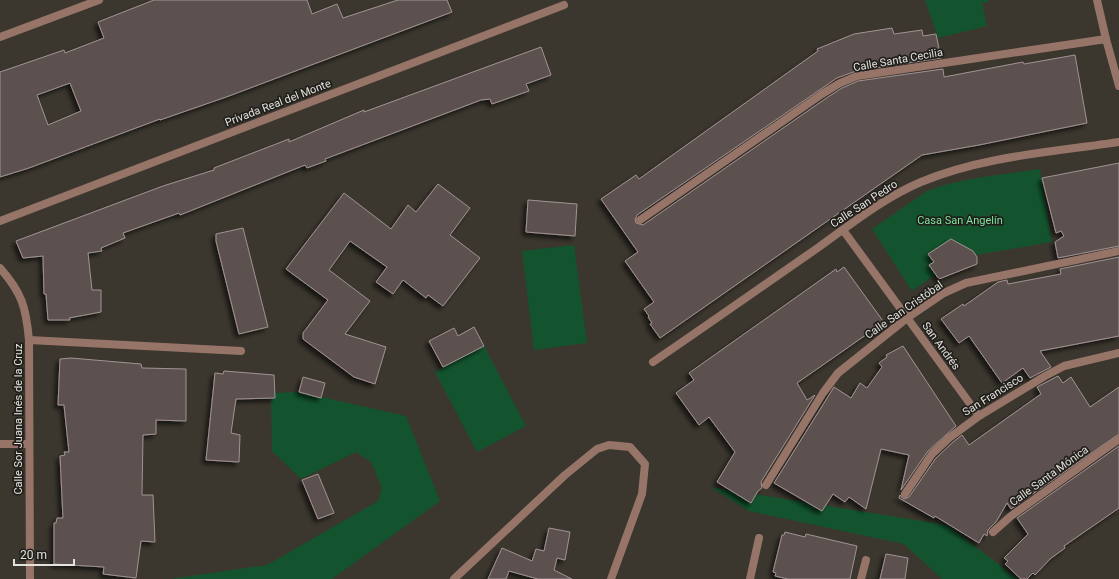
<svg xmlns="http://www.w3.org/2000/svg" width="1119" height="579" viewBox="0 0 1119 579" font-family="Roboto,sans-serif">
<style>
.green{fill:#13542e}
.building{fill:#5d5150;stroke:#a19393;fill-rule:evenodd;filter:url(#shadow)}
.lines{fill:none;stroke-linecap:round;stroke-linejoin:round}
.minor{stroke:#977468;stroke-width:8}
.tertiary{stroke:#977468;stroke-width:8}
.labels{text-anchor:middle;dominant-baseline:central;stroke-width:3.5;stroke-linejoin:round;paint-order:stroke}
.street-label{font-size:11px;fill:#e4e2dc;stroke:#211f1b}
.park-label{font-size:11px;fill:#7ee49e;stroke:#211f1b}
</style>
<defs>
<filter id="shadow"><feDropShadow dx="-3.5" dy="3.5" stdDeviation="2" flood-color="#0009"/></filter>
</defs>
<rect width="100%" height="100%" fill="#3b372e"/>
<path class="green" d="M 925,0 L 988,0 L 988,2 L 982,3 L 987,26 L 938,38 Z
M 1040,169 L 1052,242 L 964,257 L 952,263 L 912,291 L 872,229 L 927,191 C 962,177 1003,175 1040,169 Z
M 574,245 L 587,343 L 534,350 L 522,251 Z
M 484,346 L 526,426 L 477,452 L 435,372 Z
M 299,392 L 406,416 L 440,501 L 332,579 L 170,579 L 267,565 L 378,501 L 382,488 L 371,462 L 356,452 L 301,479 L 272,451 L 271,393 Z
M 710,487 L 947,525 L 1018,579 L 942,579 L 904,544 L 749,511 Z"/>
<path class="building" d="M 154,0 L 307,0 L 312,14 L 337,4 L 343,18 L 398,0 L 447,0 L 452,12 L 229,96 L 160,120 L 160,119 L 29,168 L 0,177 L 0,72 L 64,50 L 65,53 L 104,38 L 98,22 ZM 70,83 L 81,111 L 48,125 L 37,95 Z
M 892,28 L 894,34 L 922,30 L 923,36 L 936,34 L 941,58 L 856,71 L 837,78 L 637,215 L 635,220 L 636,223 L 643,225 L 825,99 L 842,88 L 858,81 L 943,69 L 944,77 L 1023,62 L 1024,64 L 1075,55 L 1087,123 L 979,145 L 922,155 L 660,338 L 650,324 L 652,323 L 648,317 L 649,316 L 644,309 L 654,302 L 625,261 L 638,252 L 601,199 L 636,175 L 639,179 L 818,51 L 817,49 L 854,34 Z
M 541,47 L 551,75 L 526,84 L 529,91 L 492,104 L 490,99 L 481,100 L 325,159 L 326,161 L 307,168 L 305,165 L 180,215 L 179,213 L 123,233 L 125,238 L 101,248 L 102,251 L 88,253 L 92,290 L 101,290 L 101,312 L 69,318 L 70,320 L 48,320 L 46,294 L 44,294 L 43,256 L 23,258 L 16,241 L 163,186 L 214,170 L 214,168 L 289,139 L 289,142 L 364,110 L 364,112 Z
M 1119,163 L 1119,246 L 1058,258 L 1055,242 L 1064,236 L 1061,231 L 1056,233 L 1042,178 Z
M 438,184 L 470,208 L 450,235 L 480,258 L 443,306 L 428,295 L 426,298 L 403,280 L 393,294 L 376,282 L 387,267 L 350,241 L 329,270 L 370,301 L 345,334 L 386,347 L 375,384 L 354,377 L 303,339 L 303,333 L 328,300 L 286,269 L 344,193 L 391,229 L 408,205 L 416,212 Z
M 528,200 L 577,204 L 575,236 L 526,232 Z
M 243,228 L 268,327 L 239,334 L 216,241 L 216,234 Z
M 951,239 L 973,251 L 977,257 L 977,264 L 939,279 L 929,265 L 934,262 L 928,254 Z
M 1119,257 L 1119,336 L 1040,351 L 1051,367 L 1030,378 L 1023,368 L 1002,383 L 969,336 L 959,343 L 941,319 L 963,304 L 964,306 L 998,282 L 1007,280 L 1008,284 L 1061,274 L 1060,269 Z
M 844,267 L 883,321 L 873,328 L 873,330 L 797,383 L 807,400 L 815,395 L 761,482 L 762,488 L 758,491 L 751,503 L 717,482 L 735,452 L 709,417 L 699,425 L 676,393 L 694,380 L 689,373 L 836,269 L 837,272 Z
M 474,327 L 484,346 L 443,367 L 429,341 L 454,328 L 458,336 Z
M 903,346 L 956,426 L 928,451 L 901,490 L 909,455 L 881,449 L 866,509 L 849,497 L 845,502 L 833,494 L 822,511 L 774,483 L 834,387 L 851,398 L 860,383 L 867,388 L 882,367 L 879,363 L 887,357 L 886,355 Z
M 71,358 L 141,364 L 142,368 L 186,369 L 186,421 L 156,420 L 156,434 L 143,435 L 142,495 L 153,495 L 155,542 L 141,541 L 136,578 L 103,574 L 104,567 L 54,564 L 54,523 L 56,523 L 57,518 L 63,518 L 60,456 L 65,455 L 64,452 L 69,452 L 64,405 L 58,405 L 60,359 Z
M 224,371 L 274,375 L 275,398 L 236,399 L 231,433 L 240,435 L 239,462 L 206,460 L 215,373 L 223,374 Z
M 1058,376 L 1063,383 L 1071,377 L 1090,407 L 1119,387 L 1119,434 L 1011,509 L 1007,503 L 996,522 L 988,530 L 987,536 L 984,534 L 979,543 L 935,516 L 934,518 L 899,498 L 900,495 L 904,499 L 909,497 L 936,458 L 953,442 L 962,435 L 969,445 L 1041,394 L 1037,387 Z
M 303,377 L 325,383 L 321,398 L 299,392 Z
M 1119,446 L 1119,508 L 1064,546 L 1065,548 L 1050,559 L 1035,575 L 1033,573 L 1027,579 L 1021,579 L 1005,564 L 1008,561 L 1004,558 L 1028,534 L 1017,518 Z
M 318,474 L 334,513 L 318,519 L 302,480 Z
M 549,528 L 570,532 L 565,560 L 557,558 L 554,570 L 572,579 L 538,579 L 509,571 L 506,579 L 488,579 L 502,548 L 532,561 L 536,549 L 544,551 Z
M 785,532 L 805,537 L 806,534 L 857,546 L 850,579 L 788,579 L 775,576 L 776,573 L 773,572 L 782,535 L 784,535 Z
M 886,554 L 908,558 L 905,579 L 880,579 Z"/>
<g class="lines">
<path class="minor" d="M 0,37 L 99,0
M 640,220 L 822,94 L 840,83 L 857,76 L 1106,39 L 1119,86
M 0,221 L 564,5
M 843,230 L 979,416
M 0,268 C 22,293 26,307 29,340 L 30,579
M 29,340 L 241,351
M 653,362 C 709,324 764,285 819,247 C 851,224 885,197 921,182 C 983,156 1053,152 1119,142
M 0,444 L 29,444
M 766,485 L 823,393 L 838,373 L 907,318 L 944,293 L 966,283 L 1119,251
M 905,494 L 932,454 L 949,438 L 979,416 L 1045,376 L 1064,366 L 1119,353
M 993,532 L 1011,516 L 1119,439
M 454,579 L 565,475 L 597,449 L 609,445 L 630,447 L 645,464 L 642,494 L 611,579
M 750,579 L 759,538
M 861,579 L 866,560"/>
<path class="tertiary" d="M 1097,0 L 1106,39"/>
</g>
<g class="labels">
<g class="street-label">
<text transform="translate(898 60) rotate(-10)">Calle Santa Cecilia</text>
<text transform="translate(278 103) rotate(-21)">Privada Real del Monte</text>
<text transform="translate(864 204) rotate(-33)">Calle San Pedro</text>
<text transform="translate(904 310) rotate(-35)">Calle San Cristóbal</text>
<text transform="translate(941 346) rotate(54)">San Andrés</text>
<text transform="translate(993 395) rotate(-32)">San Francisco</text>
<text transform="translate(18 419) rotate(-90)">Calle Sor Juana Inés de la Cruz</text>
<text transform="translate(1049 476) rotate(-36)">Calle Santa Mónica</text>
</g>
<g class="park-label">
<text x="960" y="220">Casa San Angelín</text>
</g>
</g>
<path d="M14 559v6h60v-6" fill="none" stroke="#e4e2dc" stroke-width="2"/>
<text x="20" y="559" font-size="12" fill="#e4e2dc" stroke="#211f1b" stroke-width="3" paint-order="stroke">20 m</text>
</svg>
